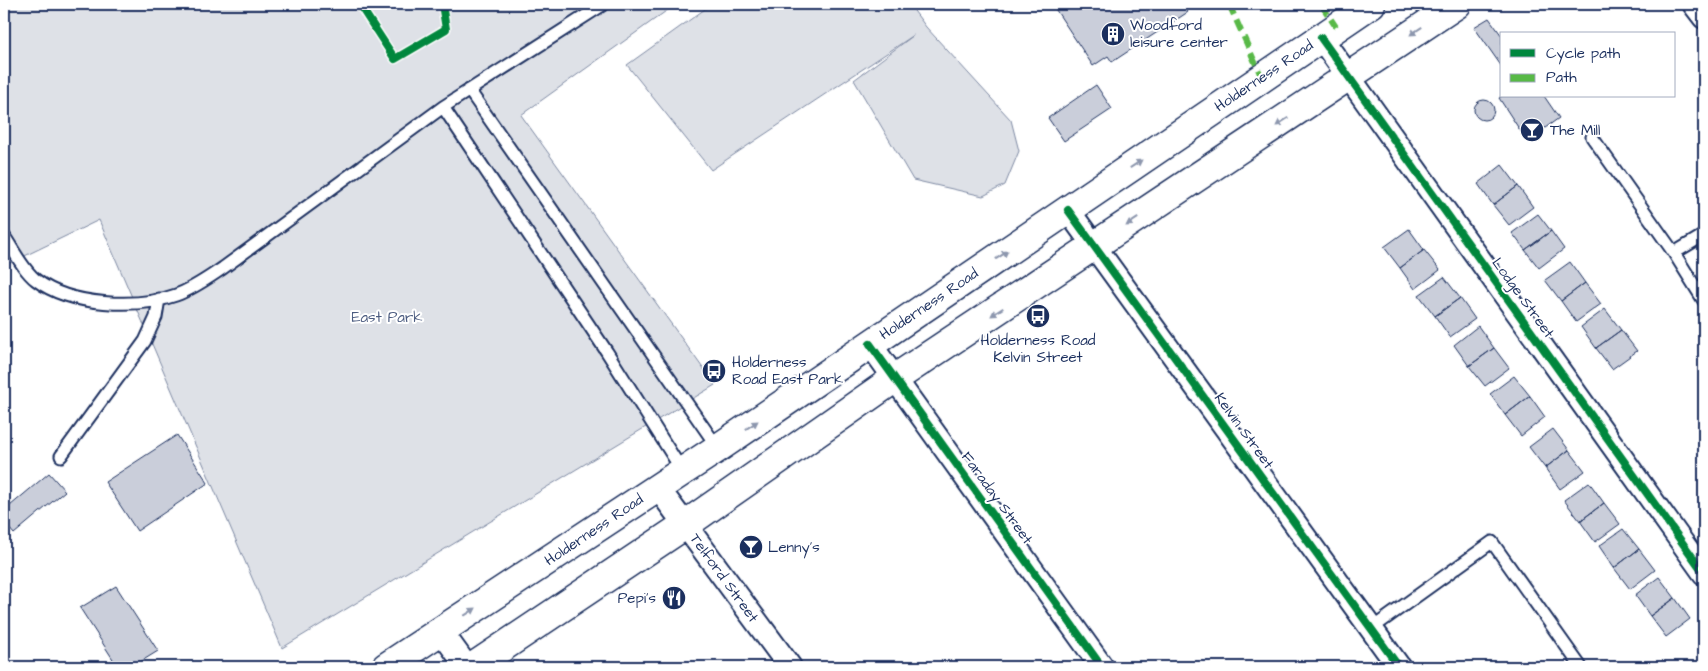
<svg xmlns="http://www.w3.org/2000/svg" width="1708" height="671" viewBox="0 0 1708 671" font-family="'Architects Daughter',sans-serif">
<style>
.green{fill:#dee1e7;stroke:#7c88a2}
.building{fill:#caceda;stroke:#1b2f5e}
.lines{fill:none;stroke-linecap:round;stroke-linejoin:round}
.service-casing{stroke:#1b2f5e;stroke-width:15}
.minor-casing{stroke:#1b2f5e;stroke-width:26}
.trunk-casing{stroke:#1b2f5e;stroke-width:31}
.service{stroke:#fff;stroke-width:11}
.minor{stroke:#fff;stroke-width:22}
.trunk{stroke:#fff;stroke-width:28}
.quiet{stroke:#58b947;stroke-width:6;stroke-dasharray:12 6;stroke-linecap:butt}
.cycleway-casing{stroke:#fff;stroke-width:11}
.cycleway{stroke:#00873e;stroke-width:8}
.oneway{fill:#8d97ae}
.labels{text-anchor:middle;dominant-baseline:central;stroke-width:4;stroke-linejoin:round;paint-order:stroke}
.poi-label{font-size:15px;fill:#1b2f5e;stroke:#fff;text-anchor:start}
.street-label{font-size:15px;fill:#1b2f5e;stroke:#fff}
.park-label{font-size:15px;fill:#4c5c80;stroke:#fff}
</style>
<rect width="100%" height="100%" fill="#fff"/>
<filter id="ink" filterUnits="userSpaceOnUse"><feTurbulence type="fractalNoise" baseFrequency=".02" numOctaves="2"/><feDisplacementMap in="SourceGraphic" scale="10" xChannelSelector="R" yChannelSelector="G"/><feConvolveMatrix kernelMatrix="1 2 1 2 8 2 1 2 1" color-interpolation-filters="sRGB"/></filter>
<g filter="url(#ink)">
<path class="green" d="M 4,4 L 676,4 L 521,115 L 715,385 L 282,648 L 99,220 L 4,266 Z
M 712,4 L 909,4 L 926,27 L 1011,120 L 1019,151 L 1005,185 L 983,196 L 913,180 L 854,80 L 914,35 L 711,170 L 627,65 Z"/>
<path class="building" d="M 1052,4 L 1183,4 L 1188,12 L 1112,62 L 1108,56 L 1093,66 Z
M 1489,18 L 1502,36 L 1502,67 L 1474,27 Z
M 1096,85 L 1112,109 L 1064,141 L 1048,118 Z
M 1502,96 L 1544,96 L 1559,118 L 1527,141 L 1499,98 Z
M1474 110a10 10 0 1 1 20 0a10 10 0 1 1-20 0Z
M 1502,165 L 1518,186 L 1493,205 L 1478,184 Z
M 1518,186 L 1533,207 L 1509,225 L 1493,205 Z
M 1538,214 L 1551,231 L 1525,250 L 1512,233 Z
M 1409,229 L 1424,250 L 1400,268 L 1384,247 Z
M 1551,231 L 1564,249 L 1539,268 L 1525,250 Z
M 1424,250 L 1440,270 L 1415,289 L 1400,268 Z
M 1570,262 L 1585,283 L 1561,301 L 1545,280 Z
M 1444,277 L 1460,298 L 1435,316 L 1419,295 Z
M 1585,283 L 1601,304 L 1576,322 L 1561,301 Z
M 1460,298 L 1475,319 L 1450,337 L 1435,316 Z
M 1605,309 L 1621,330 L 1596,348 L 1581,327 Z
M 1478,326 L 1494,348 L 1469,366 L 1454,345 Z
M 1621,330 L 1637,351 L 1612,369 L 1596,348 Z
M 1494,348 L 1509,368 L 1485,386 L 1469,366 Z
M 1514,376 L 1530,396 L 1505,415 L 1490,394 Z
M 1530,396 L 1545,417 L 1521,436 L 1505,415 Z
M 1553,429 L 1569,450 L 1545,468 L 1529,447 Z
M 177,435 L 208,483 L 137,531 L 105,482 Z
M 1569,450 L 1585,471 L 1560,489 L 1545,468 Z
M 49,473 L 65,491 L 14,534 L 4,522 L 4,511 Z
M 1589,482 L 1604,503 L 1580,521 L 1564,500 Z
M 1604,503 L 1620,524 L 1595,542 L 1580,521 Z
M 1623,529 L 1639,549 L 1614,568 L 1599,546 Z
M 1639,549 L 1655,570 L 1630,589 L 1614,568 Z
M 1659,577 L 1675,598 L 1650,616 L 1635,595 Z
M 116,586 L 158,651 L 132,667 L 118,667 L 80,608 Z
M 1675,598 L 1690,619 L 1666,637 L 1650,616 Z
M 4,654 L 14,667 L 4,667 Z"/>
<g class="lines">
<g class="service-casing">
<path id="service" d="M 469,90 L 718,448
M 443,107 L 607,352 L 683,472
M 1592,137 L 1674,253 L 1704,301
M 4,236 C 13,249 23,270 36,280 C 70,306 137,309 176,295 C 193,289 208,278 223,268 L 443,107 L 604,4
M 1674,253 L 1704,235
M 61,456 L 145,341 L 156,317 L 159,299
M 1371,629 L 1492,542 L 1581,667"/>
</g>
<g class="minor-casing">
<path id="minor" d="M 1694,4 L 1704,17
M 1321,38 L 1704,573
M 1068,210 L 1399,667
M 870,344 L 1102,667
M 658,488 L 790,667
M 441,631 L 467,667"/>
</g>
<g class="trunk-casing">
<path id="trunk" d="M 386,667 L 718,448 L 1371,4
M 473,667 L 685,525 L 894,379 L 1457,4"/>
</g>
<use href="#service" class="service"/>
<use href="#minor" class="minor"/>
<use href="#trunk" class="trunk"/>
<path class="quiet" d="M 1229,4 L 1262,78
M 1321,4 L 1336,27"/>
<g class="cycleway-casing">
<path id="cycleway" d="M 359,4 L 395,59 L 446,29 L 442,4
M 1321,38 L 1704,573
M 1068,210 L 1399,667
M 870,344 L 1102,667"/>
</g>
<use href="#cycleway" class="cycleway"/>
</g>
<defs><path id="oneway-solid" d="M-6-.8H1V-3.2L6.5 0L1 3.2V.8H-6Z" transform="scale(1.25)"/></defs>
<g class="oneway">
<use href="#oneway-solid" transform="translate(1416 31) rotate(146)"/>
<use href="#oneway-solid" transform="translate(1282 122) rotate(146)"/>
<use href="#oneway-solid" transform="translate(1136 164) rotate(-34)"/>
<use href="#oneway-solid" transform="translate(1132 222) rotate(146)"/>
<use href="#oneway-solid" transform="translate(1002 255) rotate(-34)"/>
<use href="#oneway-solid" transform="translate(997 312) rotate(147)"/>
<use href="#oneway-solid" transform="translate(752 425) rotate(-34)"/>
<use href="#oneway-solid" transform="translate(470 612) rotate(-33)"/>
</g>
</g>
<defs>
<g id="building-disc" transform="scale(1.25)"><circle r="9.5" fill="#1b2f5e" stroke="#fff"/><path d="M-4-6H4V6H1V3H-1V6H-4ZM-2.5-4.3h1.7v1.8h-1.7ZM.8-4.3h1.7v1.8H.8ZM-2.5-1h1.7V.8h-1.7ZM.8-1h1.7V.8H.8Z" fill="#fff"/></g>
<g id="bar-disc" transform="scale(1.25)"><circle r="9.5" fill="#1b2f5e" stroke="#fff"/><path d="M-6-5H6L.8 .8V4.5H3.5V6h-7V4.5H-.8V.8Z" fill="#fff"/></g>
<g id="bus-disc" transform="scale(1.25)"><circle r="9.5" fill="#1b2f5e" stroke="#fff"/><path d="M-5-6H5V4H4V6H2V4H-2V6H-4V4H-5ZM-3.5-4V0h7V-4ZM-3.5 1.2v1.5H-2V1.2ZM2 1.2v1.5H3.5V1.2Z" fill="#fff"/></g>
<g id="restaurant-disc" transform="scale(1.25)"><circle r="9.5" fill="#1b2f5e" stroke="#fff"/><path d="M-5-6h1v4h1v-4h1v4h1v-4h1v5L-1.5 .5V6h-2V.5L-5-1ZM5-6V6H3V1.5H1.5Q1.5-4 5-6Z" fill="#fff"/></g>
</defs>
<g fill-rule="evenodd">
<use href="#building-disc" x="1113" y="34"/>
<use href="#bar-disc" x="1532" y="130"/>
<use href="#bus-disc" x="1038" y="316"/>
<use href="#bus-disc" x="714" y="371"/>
<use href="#bar-disc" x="751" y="547"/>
<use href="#restaurant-disc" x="674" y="598"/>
</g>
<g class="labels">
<g class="poi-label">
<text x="1130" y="25">Woodford<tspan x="1130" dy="17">leisure center</tspan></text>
<text x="1550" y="130">The Mill</text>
<text x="1038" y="340" text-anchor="middle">Holderness Road<tspan x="1038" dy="17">Kelvin Street</tspan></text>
<text x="732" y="362">Holderness<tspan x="732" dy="17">Road East Park</tspan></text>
<text x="768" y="547">Lenny's</text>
<text x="656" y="598" text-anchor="end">Pepi's</text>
</g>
<g class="street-label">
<text transform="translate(1264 76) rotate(-34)">Holderness Road</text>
<text transform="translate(1523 298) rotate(54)">Lodge Street</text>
<text transform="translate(929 304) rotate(-34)">Holderness Road</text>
<text transform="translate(1244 431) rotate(54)">Kelvin Street</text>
<text transform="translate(997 498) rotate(54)">Faraday Street</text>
<text transform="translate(594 530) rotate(-34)">Holderness Road</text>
<text transform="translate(724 578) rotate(54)">Telford Street</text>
</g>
<g class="park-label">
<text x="387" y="317">East Park</text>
</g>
</g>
<rect width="1708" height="671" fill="none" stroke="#fff" stroke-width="20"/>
<rect x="10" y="10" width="1688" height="651" fill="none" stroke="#1b2f5e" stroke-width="2" filter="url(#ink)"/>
<rect x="1500" y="32" width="175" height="65" fill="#ffffff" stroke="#a4acbf"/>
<rect x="1510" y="49" width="25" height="8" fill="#00873e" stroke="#a4acbf"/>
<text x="1546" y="58" font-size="15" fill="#1b2f5e">Cycle path</text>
<rect x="1510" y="74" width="25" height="8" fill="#58b947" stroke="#a4acbf"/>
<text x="1546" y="82" font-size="15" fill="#1b2f5e">Path</text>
</svg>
